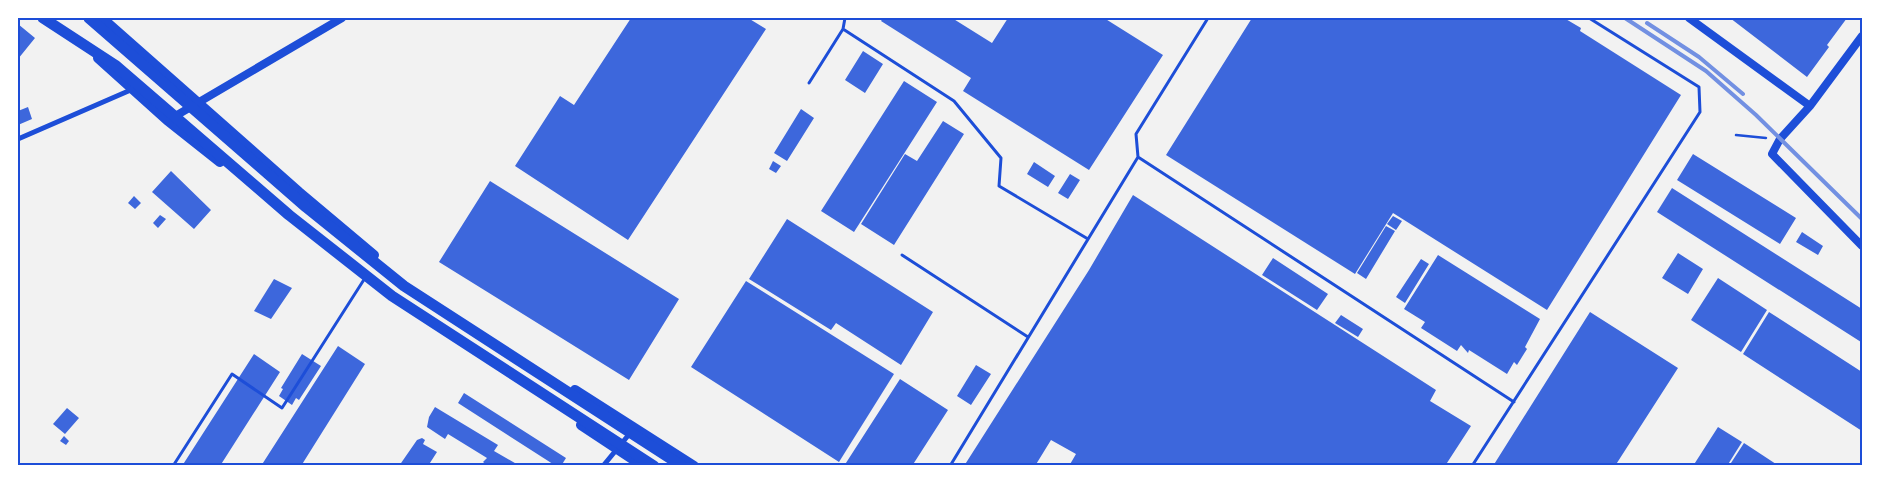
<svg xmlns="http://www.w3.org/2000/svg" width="1880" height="483" viewBox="0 0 1880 483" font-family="Lato,sans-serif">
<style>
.building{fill:#3d67dc}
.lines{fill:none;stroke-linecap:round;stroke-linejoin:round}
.path{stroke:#1d4ed8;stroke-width:2.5}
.service{stroke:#1d4ed8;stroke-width:3}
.minor{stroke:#1d4ed8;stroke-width:5}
.tertiary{stroke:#1d4ed8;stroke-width:8}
.primary{stroke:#1d4ed8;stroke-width:10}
.motorway{stroke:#1d4ed8;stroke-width:11}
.rail{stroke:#7290e2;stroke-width:4}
.neatline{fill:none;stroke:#1d4ed8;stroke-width:2}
</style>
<rect width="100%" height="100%" fill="#f2f2f2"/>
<path class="building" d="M 631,18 L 748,18 L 766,29 L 628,240 L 515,166 L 560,96 L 574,105 Z
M 883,18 L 952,18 L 992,43 L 1008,18 L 1104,18 L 1163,55 L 1089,170 L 963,91 L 971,78 L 881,21 Z
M 1252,18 L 1540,18 L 1543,20 L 1544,18 L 1564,18 L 1581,28 L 1580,31 L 1681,95 L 1547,310 L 1393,213 L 1355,274 L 1166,155 Z
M 1730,18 L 1847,18 L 1827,45 L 1829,47 L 1807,77 Z
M 18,24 L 35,38 L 18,59 Z
M 863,51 L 883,64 L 865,93 L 845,80 Z
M 904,81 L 937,102 L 854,232 L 821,211 Z
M 28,107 L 32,119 L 18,125 L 18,111 Z
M 801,109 L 814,118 L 787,161 L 774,153 Z
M 943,121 L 964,134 L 894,245 L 861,224 L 905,154 L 917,161 Z
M 1693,154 L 1796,218 L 1780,244 L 1677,180 Z
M 773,161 L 781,166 L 776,173 L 769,169 Z
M 1034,162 L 1055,176 L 1048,187 L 1027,174 Z
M 171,171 L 211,210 L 194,229 L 152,192 Z
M 1070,174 L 1080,180 L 1068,199 L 1058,193 Z
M 490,181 L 679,299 L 629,380 L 439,262 Z
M 1672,188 L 1862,309 L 1862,339 L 1861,342 L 1657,212 Z
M 1133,195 L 1436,390 L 1430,401 L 1471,426 L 1445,466 L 1069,466 L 1076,454 L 1051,440 L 1035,466 L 964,466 L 1089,270 Z
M 134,196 L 141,203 L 135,209 L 128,203 Z
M 160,215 L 166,219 L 158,228 L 153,223 Z
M 1393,216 L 1402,221 L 1396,230 L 1387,224 Z
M 787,219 L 933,312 L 901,365 L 836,323 L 831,330 L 749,279 Z
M 1386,226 L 1395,231 L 1366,279 L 1357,273 Z
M 1802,232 L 1823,246 L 1818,255 L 1796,242 Z
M 1678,253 L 1703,269 L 1688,294 L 1662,278 Z
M 1438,255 L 1540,319 L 1525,347 L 1527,349 L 1517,365 L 1514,362 L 1507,374 L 1469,350 L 1468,353 L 1461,345 L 1457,351 L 1421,328 L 1425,322 L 1404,309 Z
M 1273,258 L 1328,294 L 1317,310 L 1262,275 Z
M 1421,259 L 1429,264 L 1405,303 L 1396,297 Z
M 1718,278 L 1767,310 L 1741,352 L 1691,320 Z
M 274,279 L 292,288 L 271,319 L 254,311 Z
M 746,281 L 894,374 L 839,462 L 691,367 Z
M 1590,312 L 1678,368 L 1615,466 L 1493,466 Z
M 1769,312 L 1862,372 L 1862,431 L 1743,354 Z
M 1341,315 L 1363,329 L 1358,337 L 1335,323 Z
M 338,346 L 365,364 L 301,466 L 261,466 Z
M 254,354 L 280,372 L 220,466 L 182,466 Z
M 302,354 L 321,366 L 299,400 L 296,398 L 292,405 L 279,396 L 283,389 L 281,388 Z
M 976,365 L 991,374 L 971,405 L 957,396 Z
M 900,379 L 948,410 L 912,466 L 844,466 Z
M 464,393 L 566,458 L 561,466 L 556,466 L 458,403 Z
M 435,407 L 498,445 L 494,451 L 520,466 L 488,466 L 483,462 L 487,458 L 448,434 L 445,439 L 427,427 L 429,417 Z
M 67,408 L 79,418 L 65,434 L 53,424 Z
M 1718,427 L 1742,442 L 1727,466 L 1693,466 Z
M 64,436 L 69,441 L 66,445 L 60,441 Z
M 422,438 L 425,440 L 423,444 L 437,452 L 428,466 L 399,466 L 417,440 Z
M 1744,443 L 1779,466 L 1729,466 Z"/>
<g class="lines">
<path class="path" d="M 1736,135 L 1766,138"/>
<path class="service" d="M 843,29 L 845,18
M 809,83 L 843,29 L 954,101 L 1001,158 L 999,186 L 1088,239
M 1138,157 L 1514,402
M 902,255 L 1028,337
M 173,466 L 232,374 L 282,408 L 365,278
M 950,466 L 1138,157 L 1136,134 L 1208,18
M 1472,466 L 1700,112 L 1699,87 L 1589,18"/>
<path class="minor" d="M 18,139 L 133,89
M 603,466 L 631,432"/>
<path class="tertiary" d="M 1689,18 L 1810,106
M 1862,36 L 1810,106 L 1780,139 L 1772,154 L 1862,246
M 172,118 L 342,18"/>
<path class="primary" d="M 102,18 L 299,192 L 374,255
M 98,58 L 167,120 L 220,162
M 575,390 L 694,466
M 581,425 L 643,466"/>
<path class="motorway" d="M 43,18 L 115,65 L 289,215 L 392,296 L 654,466
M 89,18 L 306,207 L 404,286 L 682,466"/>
<path class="rail" d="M 1625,18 L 1706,71 L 1756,115 L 1862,219
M 1647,23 L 1699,57 L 1743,94"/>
</g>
<rect width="1880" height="483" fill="none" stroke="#ffffff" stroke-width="38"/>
<rect x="19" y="19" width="1842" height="445" class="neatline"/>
</svg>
